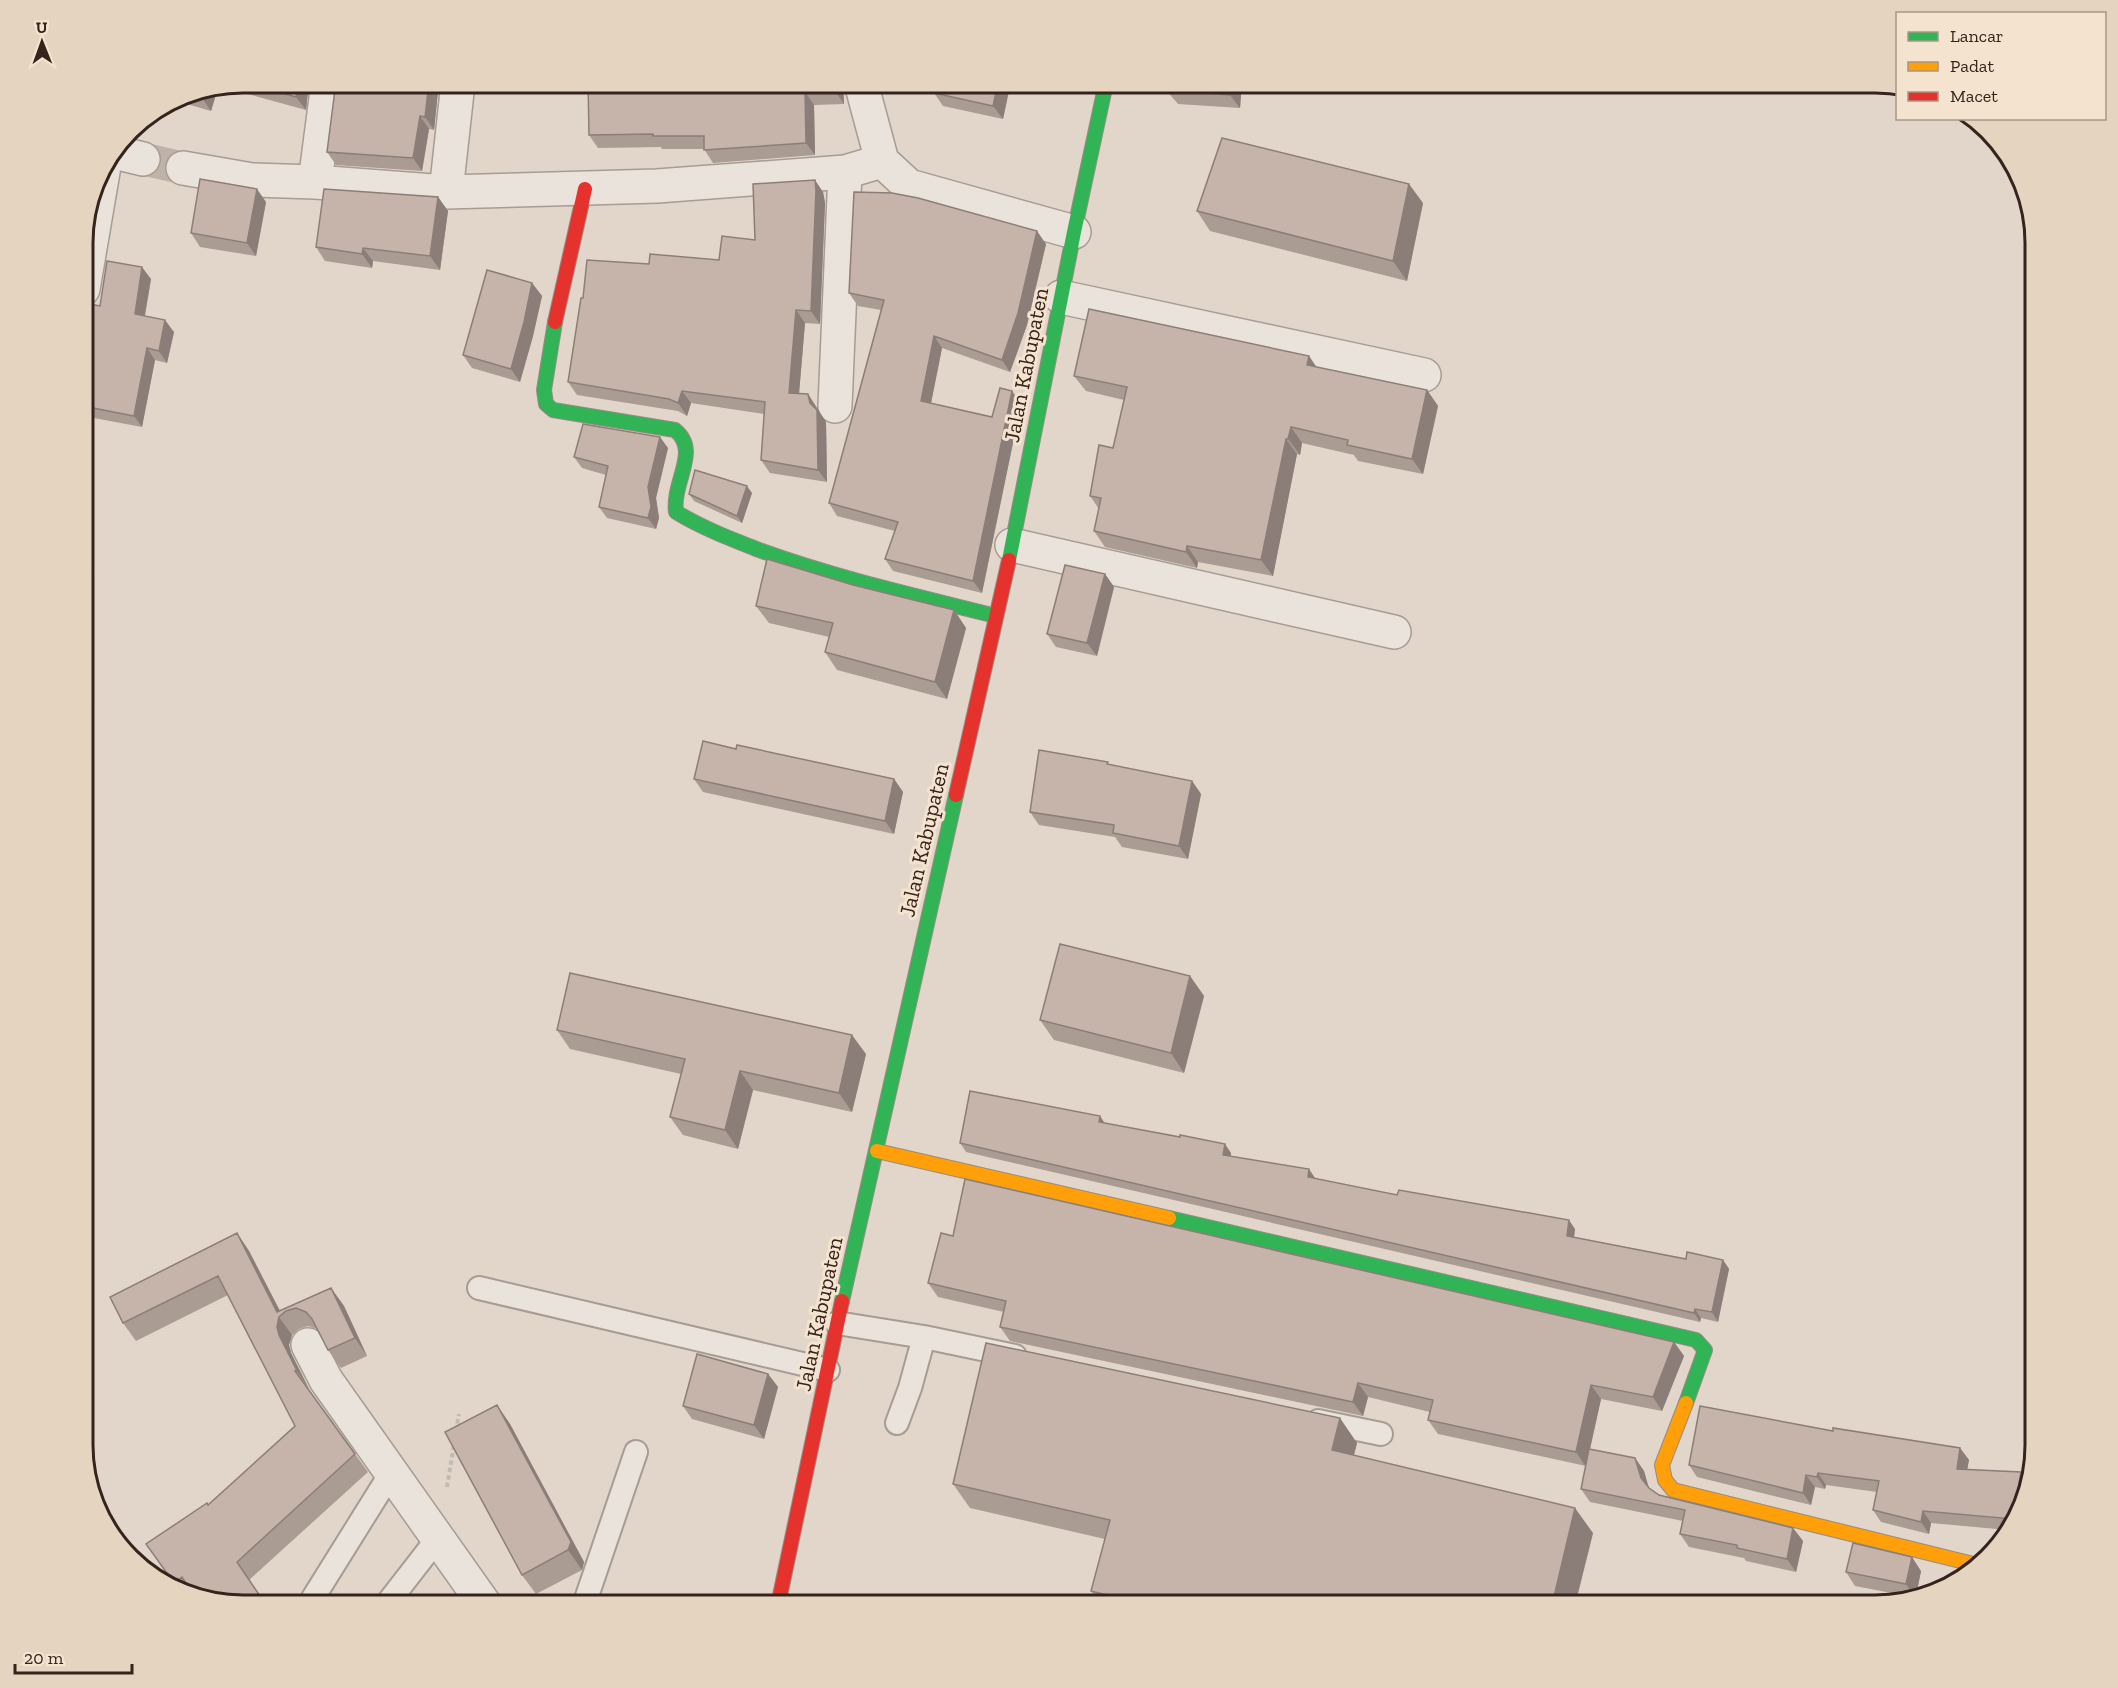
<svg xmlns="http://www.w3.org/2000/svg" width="2118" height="1688" viewBox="0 0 2118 1688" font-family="'Zilla Slab',serif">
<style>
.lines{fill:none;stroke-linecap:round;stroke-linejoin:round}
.street-tunnel{stroke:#bfb2a7;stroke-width:33;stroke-dasharray:33 16;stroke-linecap:butt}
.lane-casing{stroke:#a79c94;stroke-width:26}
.street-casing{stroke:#a79c94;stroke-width:36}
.fast-casing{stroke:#978b83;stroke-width:16}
.slow-casing{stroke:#978b83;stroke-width:16}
.jam-casing{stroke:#978b83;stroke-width:16}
.path{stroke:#c3bab2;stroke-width:4;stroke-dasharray:4.5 3;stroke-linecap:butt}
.lane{stroke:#eae3db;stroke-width:22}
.street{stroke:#eae3db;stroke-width:33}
.fast{stroke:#30b455;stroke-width:14}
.slow{stroke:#ff9f0a;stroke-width:14}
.jam{stroke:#e5322d;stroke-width:14}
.wall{fill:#aa9b93}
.shaded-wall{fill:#8b7e78}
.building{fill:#c6b4ab;stroke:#8b7e78;stroke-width:1.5}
.labels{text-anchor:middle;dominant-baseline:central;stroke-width:6;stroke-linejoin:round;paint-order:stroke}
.street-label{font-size:22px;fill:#35241c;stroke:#f4e3ce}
.rim{fill:none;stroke:#35241c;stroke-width:3}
</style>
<rect width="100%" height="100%" fill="#e2d6ca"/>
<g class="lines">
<path class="street-tunnel" d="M 143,159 L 183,168"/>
<g class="lane-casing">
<path id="lane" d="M 479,1288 L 828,1370
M 837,1323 L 924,1337 L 1015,1356
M 1318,1421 L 1381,1434
M 897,1423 L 910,1388 L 924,1337
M 313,1598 L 391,1473
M 386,1605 L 438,1538
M 584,1605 L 636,1452"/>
</g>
<g class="street-casing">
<path id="street" d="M 861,83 L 882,161 L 909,186 L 1074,232
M 114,152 L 143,159
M 183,168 L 252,180 L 315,182 L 446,192 L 657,186 L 845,172 L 882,161
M 315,182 L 328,83
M 446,192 L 458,83
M 83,289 L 104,166
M 1061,297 L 1424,375
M 835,406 L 845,172
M 1012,545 L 1394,632
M 308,1345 L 326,1380 L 485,1605"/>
</g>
<g class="fast-casing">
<path id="fast" d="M 555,322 L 544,390 L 546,404 L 553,410 L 675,430 C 701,451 672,481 676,512 C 702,528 731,539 759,550 C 836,578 916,596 996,616
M 1009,560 L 1074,232 L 1106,83
M 1169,1218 L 1696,1340 L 1705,1350 L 1686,1403
M 842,1301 L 956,795"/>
</g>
<g class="slow-casing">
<path id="slow" d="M 877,1151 L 1169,1218
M 1686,1403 L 1662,1465 L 1665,1480 L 1673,1490 L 1977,1565"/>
</g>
<g class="jam-casing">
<path id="jam" d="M 555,322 L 585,189
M 956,795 L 1009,560
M 778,1605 L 842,1301"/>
</g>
<path class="path" d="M 456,1431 L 459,1414
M 447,1487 L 454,1445"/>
<use href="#lane" class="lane"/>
<use href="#street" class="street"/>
<use href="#fast" class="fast"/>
<use href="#slow" class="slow"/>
<use href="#jam" class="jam"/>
</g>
<path class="wall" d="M 243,82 L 309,82 L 306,110 L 222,87 Z
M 439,82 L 434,130 L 429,129 L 422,171 L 336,165 L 327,152 Z
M 475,82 L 843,82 L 844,104 L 814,105 L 815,155 L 713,163 L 704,149 L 662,149 L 661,147 L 598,148 L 589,135 L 588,89 L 477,84 Z
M 937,82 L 1008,82 L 1010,86 L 1003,119 L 943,106 L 934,93 Z
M 1159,82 L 1242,82 L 1240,108 L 1178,104 Z
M 218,88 L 211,111 L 173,100 L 182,95 Z
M 823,192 L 825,203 L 820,324 L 805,323 L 799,394 L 808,394 L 826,422 L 827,482 L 770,473 L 761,460 L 764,414 L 691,403 L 687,416 L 678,411 L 577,395 L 568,382 L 583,298 L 649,264 L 719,260 L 755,240 Z
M 438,197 L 448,211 L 440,270 L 373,261 L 372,268 L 325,261 L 316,247 Z
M 266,202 L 256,256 L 200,247 L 191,233 Z
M 1423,203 L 1407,281 L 1210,231 L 1197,211 Z
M 1046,244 L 1027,325 L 1010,372 L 942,348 L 931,403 L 992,417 L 1012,391 L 1021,404 L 982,593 L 893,571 L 885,559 L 895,531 L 837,516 L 829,503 L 881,310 L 858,306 L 849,293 Z
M 151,279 L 145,316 L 174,332 L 167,363 L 155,360 L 142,427 L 83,416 L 83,303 L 100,306 Z
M 532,283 L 542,296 L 533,336 L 520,382 L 472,368 L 463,355 Z
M 1317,367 L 1427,390 L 1438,406 L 1423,474 L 1358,461 L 1354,455 L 1302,443 L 1300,455 L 1297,454 L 1273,576 L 1198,562 L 1197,568 L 1105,547 L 1094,531 L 1099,509 L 1090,496 L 1113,448 L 1124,400 L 1086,391 L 1074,376 Z
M 668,448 L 656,498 L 659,518 L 656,529 L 607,518 L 599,507 L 606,475 L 582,468 L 574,457 Z
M 752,493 L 742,523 L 694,501 L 689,494 Z
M 1105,574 L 1114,587 L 1097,656 L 1056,647 L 1047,634 Z
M 853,585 L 954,610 L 966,628 L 947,699 L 837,670 L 825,652 L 829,637 L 769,623 L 756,606 Z
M 736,749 L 894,779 L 903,792 L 894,834 L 703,792 L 694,779 Z
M 1110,765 L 1192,781 L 1201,794 L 1188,859 L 1122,847 L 1115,837 L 1039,825 L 1030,812 Z
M 1190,976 L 1204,996 L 1184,1073 L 1054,1040 L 1040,1020 Z
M 557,1030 L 866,1054 L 852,1112 L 753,1090 L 738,1149 L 683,1135 L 670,1117 L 681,1074 L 570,1049 Z
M 1104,1123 L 1231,1153 L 1231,1156 L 1315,1178 L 1315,1179 L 1575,1229 L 1574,1237 L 1686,1259 L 1723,1260 L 1729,1269 L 1718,1322 L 1701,1318 L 1700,1322 L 966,1152 L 960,1143 Z
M 237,1233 L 249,1251 L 280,1311 L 331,1288 L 344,1306 L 367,1356 L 341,1368 L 328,1350 L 318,1329 L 308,1326 L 299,1329 L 292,1335 L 289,1345 L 291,1353 L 309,1389 L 308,1389 L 368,1472 L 249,1580 L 194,1596 L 182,1593 L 179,1592 L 146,1544 L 208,1505 L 295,1426 L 228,1295 L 136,1341 L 123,1323 Z
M 953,1236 L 1674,1342 L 1684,1356 L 1662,1411 L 1601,1399 L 1590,1449 L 1635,1458 L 1644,1471 L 1649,1489 L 1659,1495 L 1793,1528 L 1803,1541 L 1796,1572 L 1746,1561 L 1744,1558 L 1689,1547 L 1680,1534 L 1683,1521 L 1590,1502 L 1581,1489 L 1586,1466 L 1438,1434 L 1428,1420 L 1430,1412 L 1368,1397 L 1363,1416 L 1010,1341 L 1000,1327 L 1004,1312 L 938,1297 L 928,1283 Z
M 768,1374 L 778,1387 L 764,1439 L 692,1419 L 683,1406 Z
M 497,1405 L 510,1424 L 584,1562 L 582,1570 L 536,1594 L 522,1575 Z
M 1833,1431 L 1960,1448 L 1969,1460 L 1967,1470 L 2021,1472 L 2029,1483 L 2027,1497 L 2008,1530 L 1931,1523 L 1929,1534 L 1881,1522 L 1873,1510 L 1877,1492 L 1826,1485 L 1825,1489 L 1815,1487 L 1811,1505 L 1697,1477 L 1689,1465 Z
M 1357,1443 L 1354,1455 L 1593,1533 L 1575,1605 L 1101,1605 L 1091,1591 L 1105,1539 L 970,1508 L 953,1484 Z
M 1921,1571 L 1916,1596 L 1912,1597 L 1855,1586 L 1846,1572 Z"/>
<path class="shaded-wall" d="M 298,82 L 309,82 L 306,110 L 296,97 Z
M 429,82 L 439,82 L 434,130 L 425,117 Z
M 834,82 L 843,82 L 844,104 L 835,91 Z
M 998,82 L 1008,82 L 1010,86 L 1003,119 L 993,106 Z
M 1232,82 L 1242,82 L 1240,108 L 1230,95 Z
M 218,88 L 211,111 L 202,98 L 204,90 Z
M 805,92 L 814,105 L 815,155 L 806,143 Z
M 420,116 L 429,129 L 422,171 L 413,158 Z
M 815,180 L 823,192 L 825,203 L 820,324 L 811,311 Z
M 1409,184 L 1423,203 L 1407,281 L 1393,261 Z
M 257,189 L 266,202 L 256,256 L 247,243 Z
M 438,197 L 448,211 L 440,270 L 430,256 Z
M 1037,231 L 1046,244 L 1027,325 L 1010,372 L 1002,360 Z
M 363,248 L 373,261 L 372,268 L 362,254 Z
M 142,267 L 151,279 L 143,325 L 135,314 Z
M 532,283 L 542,296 L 533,336 L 520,382 L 511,369 Z
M 796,310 L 805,323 L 798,405 L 789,393 Z
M 165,320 L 174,332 L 167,363 L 159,351 Z
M 934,336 L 942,348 L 929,413 L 921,401 Z
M 147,348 L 155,360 L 142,427 L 134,416 Z
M 1309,356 L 1320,372 L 1307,365 Z
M 1427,390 L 1438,406 L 1423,474 L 1412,459 Z
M 682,391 L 691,403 L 687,416 L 678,403 Z
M 1012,391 L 1021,404 L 982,593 L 973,581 Z
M 808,394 L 826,422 L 827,482 L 818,470 L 810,403 Z
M 1291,427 L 1302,443 L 1300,455 L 1288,439 Z
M 660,437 L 668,448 L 656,498 L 659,518 L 656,529 L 648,518 L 648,487 Z
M 1286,439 L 1297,454 L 1273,576 L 1261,560 Z
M 747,486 L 752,493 L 742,523 L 737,516 Z
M 1187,546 L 1198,562 L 1197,568 L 1186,552 Z
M 1105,574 L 1114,587 L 1097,656 L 1087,643 Z
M 954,610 L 966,628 L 947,699 L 935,682 Z
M 894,779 L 903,792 L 894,834 L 885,821 Z
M 1192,781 L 1201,794 L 1188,859 L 1179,846 Z
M 1190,976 L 1204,996 L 1184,1073 L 1171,1053 Z
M 852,1035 L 866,1054 L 852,1112 L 839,1093 Z
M 740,1071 L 753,1090 L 738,1149 L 725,1130 Z
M 1100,1116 L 1106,1125 L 1099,1122 Z
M 1225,1144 L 1231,1153 L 1229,1164 L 1223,1155 Z
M 1309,1169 L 1315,1178 L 1314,1187 L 1308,1177 Z
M 1569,1220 L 1575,1229 L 1573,1245 L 1567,1236 Z
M 237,1233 L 249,1251 L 282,1315 L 277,1312 Z
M 1723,1260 L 1729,1269 L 1718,1322 L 1712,1312 Z
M 331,1288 L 344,1306 L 367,1356 L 355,1338 Z
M 1695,1309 L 1701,1318 L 1700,1322 L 1694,1313 Z
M 279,1317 L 292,1335 L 289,1345 L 291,1353 L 309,1389 L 297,1371 L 279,1335 L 277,1327 Z
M 1674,1342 L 1684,1356 L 1662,1411 L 1653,1397 Z
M 768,1374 L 778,1387 L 764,1439 L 754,1425 Z
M 1358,1383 L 1368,1397 L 1363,1416 L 1353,1402 Z
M 1591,1385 L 1601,1399 L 1586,1467 L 1576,1452 Z
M 497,1405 L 510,1424 L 584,1562 L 582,1570 L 568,1550 Z
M 1340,1418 L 1357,1443 L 1349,1474 L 1332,1450 Z
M 1960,1448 L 1969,1460 L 1965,1481 L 1957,1469 Z
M 1635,1458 L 1644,1471 L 1650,1492 L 1641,1478 Z
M 2021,1472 L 2029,1483 L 2027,1497 L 2013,1520 L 2013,1519 Z
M 1818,1473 L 1826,1485 L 1825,1489 L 1817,1477 Z
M 1806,1475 L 1815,1487 L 1811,1505 L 1803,1493 Z
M 1575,1508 L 1593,1533 L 1575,1605 L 1552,1605 Z
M 1923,1511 L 1931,1523 L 1929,1534 L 1921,1522 Z
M 1793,1528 L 1803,1541 L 1796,1572 L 1787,1559 Z
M 1912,1557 L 1921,1571 L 1916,1596 L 1914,1596 L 1906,1584 Z
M 1357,1597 L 1363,1605 L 1355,1605 Z"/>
<path class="building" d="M 244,82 L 298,82 L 296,97 Z
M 336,82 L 429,82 L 425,117 L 420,116 L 413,158 L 327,152 Z
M 588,82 L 834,82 L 835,91 L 805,92 L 806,143 L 704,150 L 704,136 L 653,136 L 653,134 L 589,135 Z
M 937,82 L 998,82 L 993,106 L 934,93 Z
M 1161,82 L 1232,82 L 1230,95 L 1168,90 Z
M 204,90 L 202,98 L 187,94 Z
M 1222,138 L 1409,184 L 1393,261 L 1197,211 Z
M 200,179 L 257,189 L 247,243 L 191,233 Z
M 815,180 L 816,190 L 811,311 L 796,310 L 789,393 L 808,394 L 810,403 L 817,410 L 818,470 L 761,460 L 765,402 L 682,391 L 678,403 L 669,399 L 568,382 L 581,298 L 583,298 L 587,260 L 649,264 L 650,254 L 719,260 L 722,236 L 755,240 L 753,184 Z
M 324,189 L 438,197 L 430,256 L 363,248 L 362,254 L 316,247 Z
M 854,192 L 892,193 L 918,198 L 1037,231 L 1018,313 L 1002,360 L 934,336 L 921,401 L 992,417 L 1000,388 L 1012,391 L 973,581 L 885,559 L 898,522 L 829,503 L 884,300 L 849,293 Z
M 107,261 L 142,267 L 135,314 L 165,320 L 159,351 L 147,348 L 134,416 L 83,406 L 83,303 L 100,306 Z
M 487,270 L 532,283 L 524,322 L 511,369 L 463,355 Z
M 1089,309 L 1309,356 L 1307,365 L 1427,390 L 1412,459 L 1347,445 L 1348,440 L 1291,427 L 1288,439 L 1286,439 L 1261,560 L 1187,546 L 1186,552 L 1094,531 L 1101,498 L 1090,496 L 1099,445 L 1113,448 L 1127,387 L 1074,376 Z
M 583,424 L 660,437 L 648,487 L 651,507 L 648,518 L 599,507 L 608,466 L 574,457 Z
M 695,470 L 747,486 L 737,516 L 689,494 Z
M 767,559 L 853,585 L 954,610 L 935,682 L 825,652 L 833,623 L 756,606 Z
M 1065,565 L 1105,574 L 1087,643 L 1047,634 Z
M 703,741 L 736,749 L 737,745 L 894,779 L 885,821 L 694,779 Z
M 1039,750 L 1108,762 L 1107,764 L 1192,781 L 1179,846 L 1113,833 L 1114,825 L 1030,812 Z
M 1060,944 L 1190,976 L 1171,1053 L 1040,1020 Z
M 570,973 L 852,1035 L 839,1093 L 740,1071 L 725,1130 L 670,1117 L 685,1059 L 557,1030 Z
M 970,1091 L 1100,1116 L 1099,1122 L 1180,1137 L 1180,1135 L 1225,1144 L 1223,1155 L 1309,1169 L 1308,1177 L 1397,1195 L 1399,1190 L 1569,1220 L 1567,1236 L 1686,1259 L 1687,1252 L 1723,1260 L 1712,1312 L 1695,1309 L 1694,1313 L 960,1143 Z
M 965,1179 L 1674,1342 L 1653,1397 L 1591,1385 L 1576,1452 L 1428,1420 L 1433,1400 L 1358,1383 L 1353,1402 L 1000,1327 L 1006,1301 L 928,1283 L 941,1233 L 953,1236 Z
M 237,1233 L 277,1312 L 331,1288 L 355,1338 L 328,1350 L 312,1319 L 306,1312 L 296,1308 L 286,1311 L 279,1317 L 277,1327 L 279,1335 L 297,1371 L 295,1371 L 355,1454 L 237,1562 L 266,1605 L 243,1605 L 195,1596 L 182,1577 L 174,1583 L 146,1544 L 207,1503 L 208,1505 L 295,1426 L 218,1276 L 123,1323 L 110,1297 Z
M 986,1343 L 1340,1418 L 1332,1450 L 1575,1508 L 1552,1605 L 1394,1605 L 1357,1597 L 1355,1605 L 1147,1605 L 1091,1591 L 1110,1520 L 953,1484 Z
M 697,1354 L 768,1374 L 754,1425 L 683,1406 Z
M 497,1405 L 571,1542 L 568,1550 L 522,1575 L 445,1432 Z
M 1700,1406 L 1833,1431 L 1833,1428 L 1960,1448 L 1957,1469 L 2021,1472 L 2013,1519 L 1923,1511 L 1921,1522 L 1873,1510 L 1879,1481 L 1818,1473 L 1817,1477 L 1806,1475 L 1803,1493 L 1689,1465 Z
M 1589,1449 L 1635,1458 L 1641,1478 L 1649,1488 L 1659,1495 L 1793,1528 L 1787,1559 L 1737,1548 L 1737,1545 L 1680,1534 L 1685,1510 L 1581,1489 Z
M 1853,1543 L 1912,1557 L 1906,1584 L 1846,1572 Z"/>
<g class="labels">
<g class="street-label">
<text transform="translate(1026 365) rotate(-79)">Jalan Kabupaten</text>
<text transform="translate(924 840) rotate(-77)">Jalan Kabupaten</text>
<text transform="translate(819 1314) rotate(-78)">Jalan Kabupaten</text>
</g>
</g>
<path d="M0 0H2118V1688H0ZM243 93H1875A150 150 0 0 1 2025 243V1445A150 150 0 0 1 1875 1595H243A150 150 0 0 1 93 1445V243A150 150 0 0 1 243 93Z" fill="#e5d4c0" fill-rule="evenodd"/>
<path class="rim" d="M243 93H1875A150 150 0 0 1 2025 243V1445A150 150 0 0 1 1875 1595H243A150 150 0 0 1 93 1445V243A150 150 0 0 1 243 93Z"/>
<rect x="1896" y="12" width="210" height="108" fill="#f4e3ce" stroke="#a89787" stroke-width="1.5"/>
<rect x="1908" y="32" width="30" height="9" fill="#30b455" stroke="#a89787" stroke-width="1.5"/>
<text x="1950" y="42" font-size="18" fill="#35241c">Lancar</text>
<rect x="1908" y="62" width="30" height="9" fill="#ff9f0a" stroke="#a89787" stroke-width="1.5"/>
<text x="1950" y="72" font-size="18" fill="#35241c">Padat</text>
<rect x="1908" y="92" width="30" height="9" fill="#e5322d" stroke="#a89787" stroke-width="1.5"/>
<text x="1950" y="102" font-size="18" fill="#35241c">Macet</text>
<g transform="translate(42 42) rotate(359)" stroke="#f4e3ce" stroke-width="4.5" paint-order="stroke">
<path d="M0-4.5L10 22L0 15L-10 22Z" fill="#35241c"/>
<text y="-9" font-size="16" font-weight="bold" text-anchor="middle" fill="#35241c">U</text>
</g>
<path d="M15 1664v9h117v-9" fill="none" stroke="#35241c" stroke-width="3"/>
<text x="24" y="1664" font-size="18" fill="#35241c" stroke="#f4e3ce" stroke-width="4.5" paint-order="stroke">20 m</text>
</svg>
